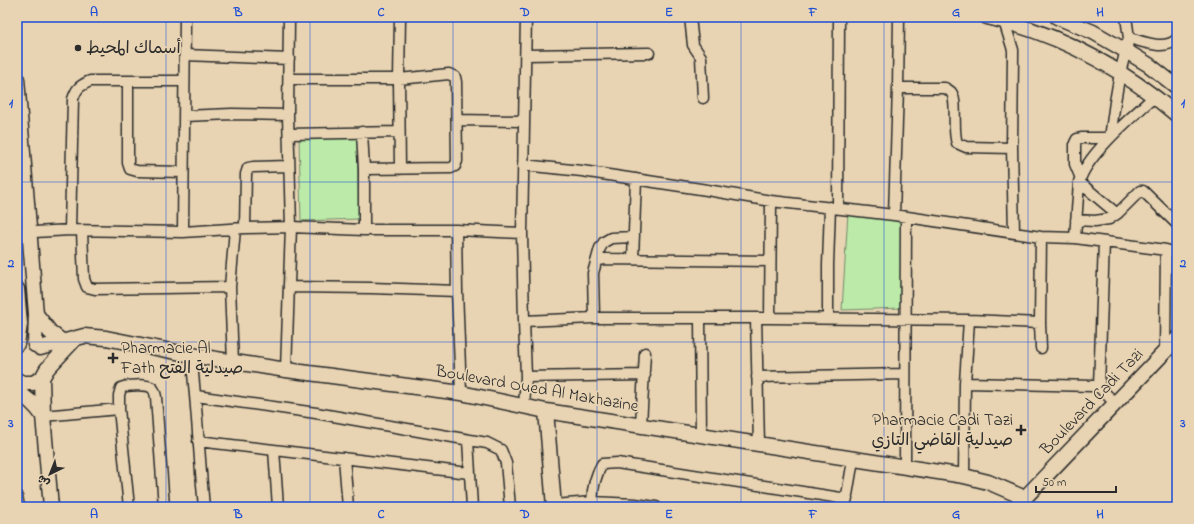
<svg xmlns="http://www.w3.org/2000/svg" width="1194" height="524" viewBox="0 0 1194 524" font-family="'Indie Flower','Playpen Sans Arabic',sans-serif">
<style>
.green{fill:#bceaa8;stroke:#748a6a}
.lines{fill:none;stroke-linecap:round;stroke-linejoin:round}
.street-casing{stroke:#2b2b2b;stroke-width:13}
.secondary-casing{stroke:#2b2b2b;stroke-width:17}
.street{stroke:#e8d4b3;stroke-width:10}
.secondary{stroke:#e8d4b3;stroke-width:14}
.grid{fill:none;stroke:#1d4ed8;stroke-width:1;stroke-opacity:0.55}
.poi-dot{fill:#2b2b2b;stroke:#e8d4b3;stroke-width:1.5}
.labels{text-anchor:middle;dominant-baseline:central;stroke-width:3.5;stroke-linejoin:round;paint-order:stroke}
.poi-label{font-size:17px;fill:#2b2b2b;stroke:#e8d4b3;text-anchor:start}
.street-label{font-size:17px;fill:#2b2b2b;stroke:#e8d4b3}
.neatline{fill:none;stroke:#1d4ed8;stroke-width:1.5}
.grid-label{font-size:13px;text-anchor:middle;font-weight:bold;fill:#1d4ed8}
</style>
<rect width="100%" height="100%" fill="#e8d4b3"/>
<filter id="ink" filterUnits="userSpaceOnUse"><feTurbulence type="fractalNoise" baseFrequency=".025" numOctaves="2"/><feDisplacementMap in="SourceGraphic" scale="8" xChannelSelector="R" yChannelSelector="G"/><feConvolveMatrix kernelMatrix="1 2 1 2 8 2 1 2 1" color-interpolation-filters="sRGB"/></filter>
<g filter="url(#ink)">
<path class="green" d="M 357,136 L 359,219 L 301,221 L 299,138 Z
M 848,213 L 905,221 L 903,308 L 842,310 Z"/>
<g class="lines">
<g class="street-casing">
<path id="street" d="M 690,17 L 693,45 L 701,57 L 703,98
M 1004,21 L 1013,50 L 1013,55 L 1012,148 L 1014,232
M 1129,38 C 1144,42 1165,51 1177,39
M 185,55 L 289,59
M 526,55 L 649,53
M 289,79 L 399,79 L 449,74 L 455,77 L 456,82 L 457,161 L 455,166 L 451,168 L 364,169
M 128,81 L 128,163 L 130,169 L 137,171 L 183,172
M 898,88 L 945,88 C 946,89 951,91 951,92 C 958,100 952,130 957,143 L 966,147 L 1012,148
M 184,116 L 232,114 L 288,115
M 457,120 L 523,121
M 362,132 L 364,169 L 364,230
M 289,134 L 399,132
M 1110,138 L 1115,102 L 1120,73 L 1129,38 L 1126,17
M 523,165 L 582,171 L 707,190 L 771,201 L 894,215 L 1041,237 L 1075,238 L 1166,250 L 1177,253
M 400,169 L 399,79 L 400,17
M 1080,176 L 1075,164 L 1075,143 L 1077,139 L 1081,138 L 1110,138
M 1079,182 L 1116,213 L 1118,213 L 1140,191 L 1143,191 L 1177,224
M 838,208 L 839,17
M 894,215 L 898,88 L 899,17
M 1076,220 L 1095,221 L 1109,219 L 1118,213
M 245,228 L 246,174 L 248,168 L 253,167 L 289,166
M 70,230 L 73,99 C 77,87 80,86 90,81 L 184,81
M 456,230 L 457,291 L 461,393
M 82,231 L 84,279 L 87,287 L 95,289 L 230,287
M 183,232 L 185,17
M 17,233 L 70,230 L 183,232 L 245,228 L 291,227 L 364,230 L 456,230 L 522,233
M 1041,237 L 1040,323 L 1041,348
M 1075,238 L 1079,182 C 1087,154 1133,116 1155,96
M 1104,242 L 1099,387 L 1115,403
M 633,259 L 636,179
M 596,262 L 599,260 L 605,259 L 770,261
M 289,287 L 371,288 L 457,291
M 594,318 L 593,273 L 600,248 L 604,242 L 611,238 L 634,237
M 700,318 L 701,436
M 756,318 L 759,445
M 770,318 L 771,201
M 828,319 L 828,265 L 830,207
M 524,321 L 594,318 L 770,318 L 969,320 L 1040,323
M 1165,352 L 1166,250
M 191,355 C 197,405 199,456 204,507
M 233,362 L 230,287 L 235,229
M 286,370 L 291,227 L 288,115 L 289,17
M 526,377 L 645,375
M 757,377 L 905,374
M 965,383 L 1093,386 L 1099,387
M 196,396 L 316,413 L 487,443 L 501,450 L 506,463 L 510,507
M 524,407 L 526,377 L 524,321 L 522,233 L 526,17
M 43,416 L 119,409
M 641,425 L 645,353
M 468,440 L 472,507
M 198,441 L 469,473
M 274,450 L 278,507
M 344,458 L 348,507
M 905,467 L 906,217
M 964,476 L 965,383 L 969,320
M 17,496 L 19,507
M 554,505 L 592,502 L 635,504 L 656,507
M 129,507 L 119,409 L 119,395 L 121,388 C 126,385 148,384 152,388 C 155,390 155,393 156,397 L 164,507
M 593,507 C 591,492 595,477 602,464 L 617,463 L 847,499
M 845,507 L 853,460"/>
</g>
<g class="secondary-casing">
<path id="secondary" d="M 987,17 C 1058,33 1122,68 1177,115
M 1057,17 L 1093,32 L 1126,51 L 1149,65 L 1177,87
M 17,79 L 36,314 L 35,345
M 17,289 L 20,324 L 17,344
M 36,314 L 50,332 L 63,342
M 40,348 L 84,336 L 106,338 L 191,355 L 286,370 L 461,393 L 546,411 L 964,476 L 988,482 L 1025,498
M 42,378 L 43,416 L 51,507
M 17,380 L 23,383 L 33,383 L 42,378 L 47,369 L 75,339
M 17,393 C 29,398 36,406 43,416
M 546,411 L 554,507
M 1016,507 L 1177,339"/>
</g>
<use href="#street" class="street"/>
<use href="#secondary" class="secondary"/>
</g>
</g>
<path class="grid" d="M 166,17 L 166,507M 310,17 L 310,507M 453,17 L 453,507M 597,17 L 597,507M 741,17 L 741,507M 884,17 L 884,507M 1028,17 L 1028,507M 17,182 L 1177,182M 17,342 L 1177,342"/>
<g class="poi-dot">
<circle cx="78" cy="48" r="4"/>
<path d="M111 352h4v4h4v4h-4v4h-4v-4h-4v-4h4z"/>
<path d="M1019 424h4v4h4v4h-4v4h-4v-4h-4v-4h4z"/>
</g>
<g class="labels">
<g class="poi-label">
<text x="86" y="48">أسماك المحيط</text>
<text x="121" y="348">Pharmacie Al<tspan x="121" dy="20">Fath صيدلية الفتح</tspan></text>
<text x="1013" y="420" text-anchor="end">Pharmacie Cadi Tazi<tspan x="1013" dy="20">صيدلية القاضي التازي</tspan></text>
</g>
<g class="street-label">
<text transform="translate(537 389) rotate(10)">Boulevard Oued Al Makhazine</text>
<text transform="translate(1092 402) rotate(-46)">Boulevard Cadi Tazi</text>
</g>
</g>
<rect width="1194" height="524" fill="none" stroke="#e8d4b3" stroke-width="44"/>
<g transform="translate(50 474) rotate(223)" stroke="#e8d4b3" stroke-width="3" paint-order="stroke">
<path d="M0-3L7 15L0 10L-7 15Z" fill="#2b2b2b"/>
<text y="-6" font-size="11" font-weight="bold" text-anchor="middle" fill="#2b2b2b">ش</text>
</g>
<path d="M1036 486v6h80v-6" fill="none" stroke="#2b2b2b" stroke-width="2"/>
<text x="1042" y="486" font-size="12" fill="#2b2b2b" stroke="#e8d4b3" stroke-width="3" paint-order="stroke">50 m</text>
<rect x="22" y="22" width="1150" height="480" class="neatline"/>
<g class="grid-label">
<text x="94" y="16">A</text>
<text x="238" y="16">B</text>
<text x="381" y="16">C</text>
<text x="525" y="16">D</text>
<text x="669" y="16">E</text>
<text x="813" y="16">F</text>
<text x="956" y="16">G</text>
<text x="1100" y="16">H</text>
<text x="11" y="107">1</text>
<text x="1183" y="107">1</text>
<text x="11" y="267">2</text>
<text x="1183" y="267">2</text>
<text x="11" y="427">3</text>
<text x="1183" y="427">3</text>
<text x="94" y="518">A</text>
<text x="238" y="518">B</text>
<text x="381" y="518">C</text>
<text x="525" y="518">D</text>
<text x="669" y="518">E</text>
<text x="813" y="518">F</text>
<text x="956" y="518">G</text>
<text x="1100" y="518">H</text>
</g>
</svg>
